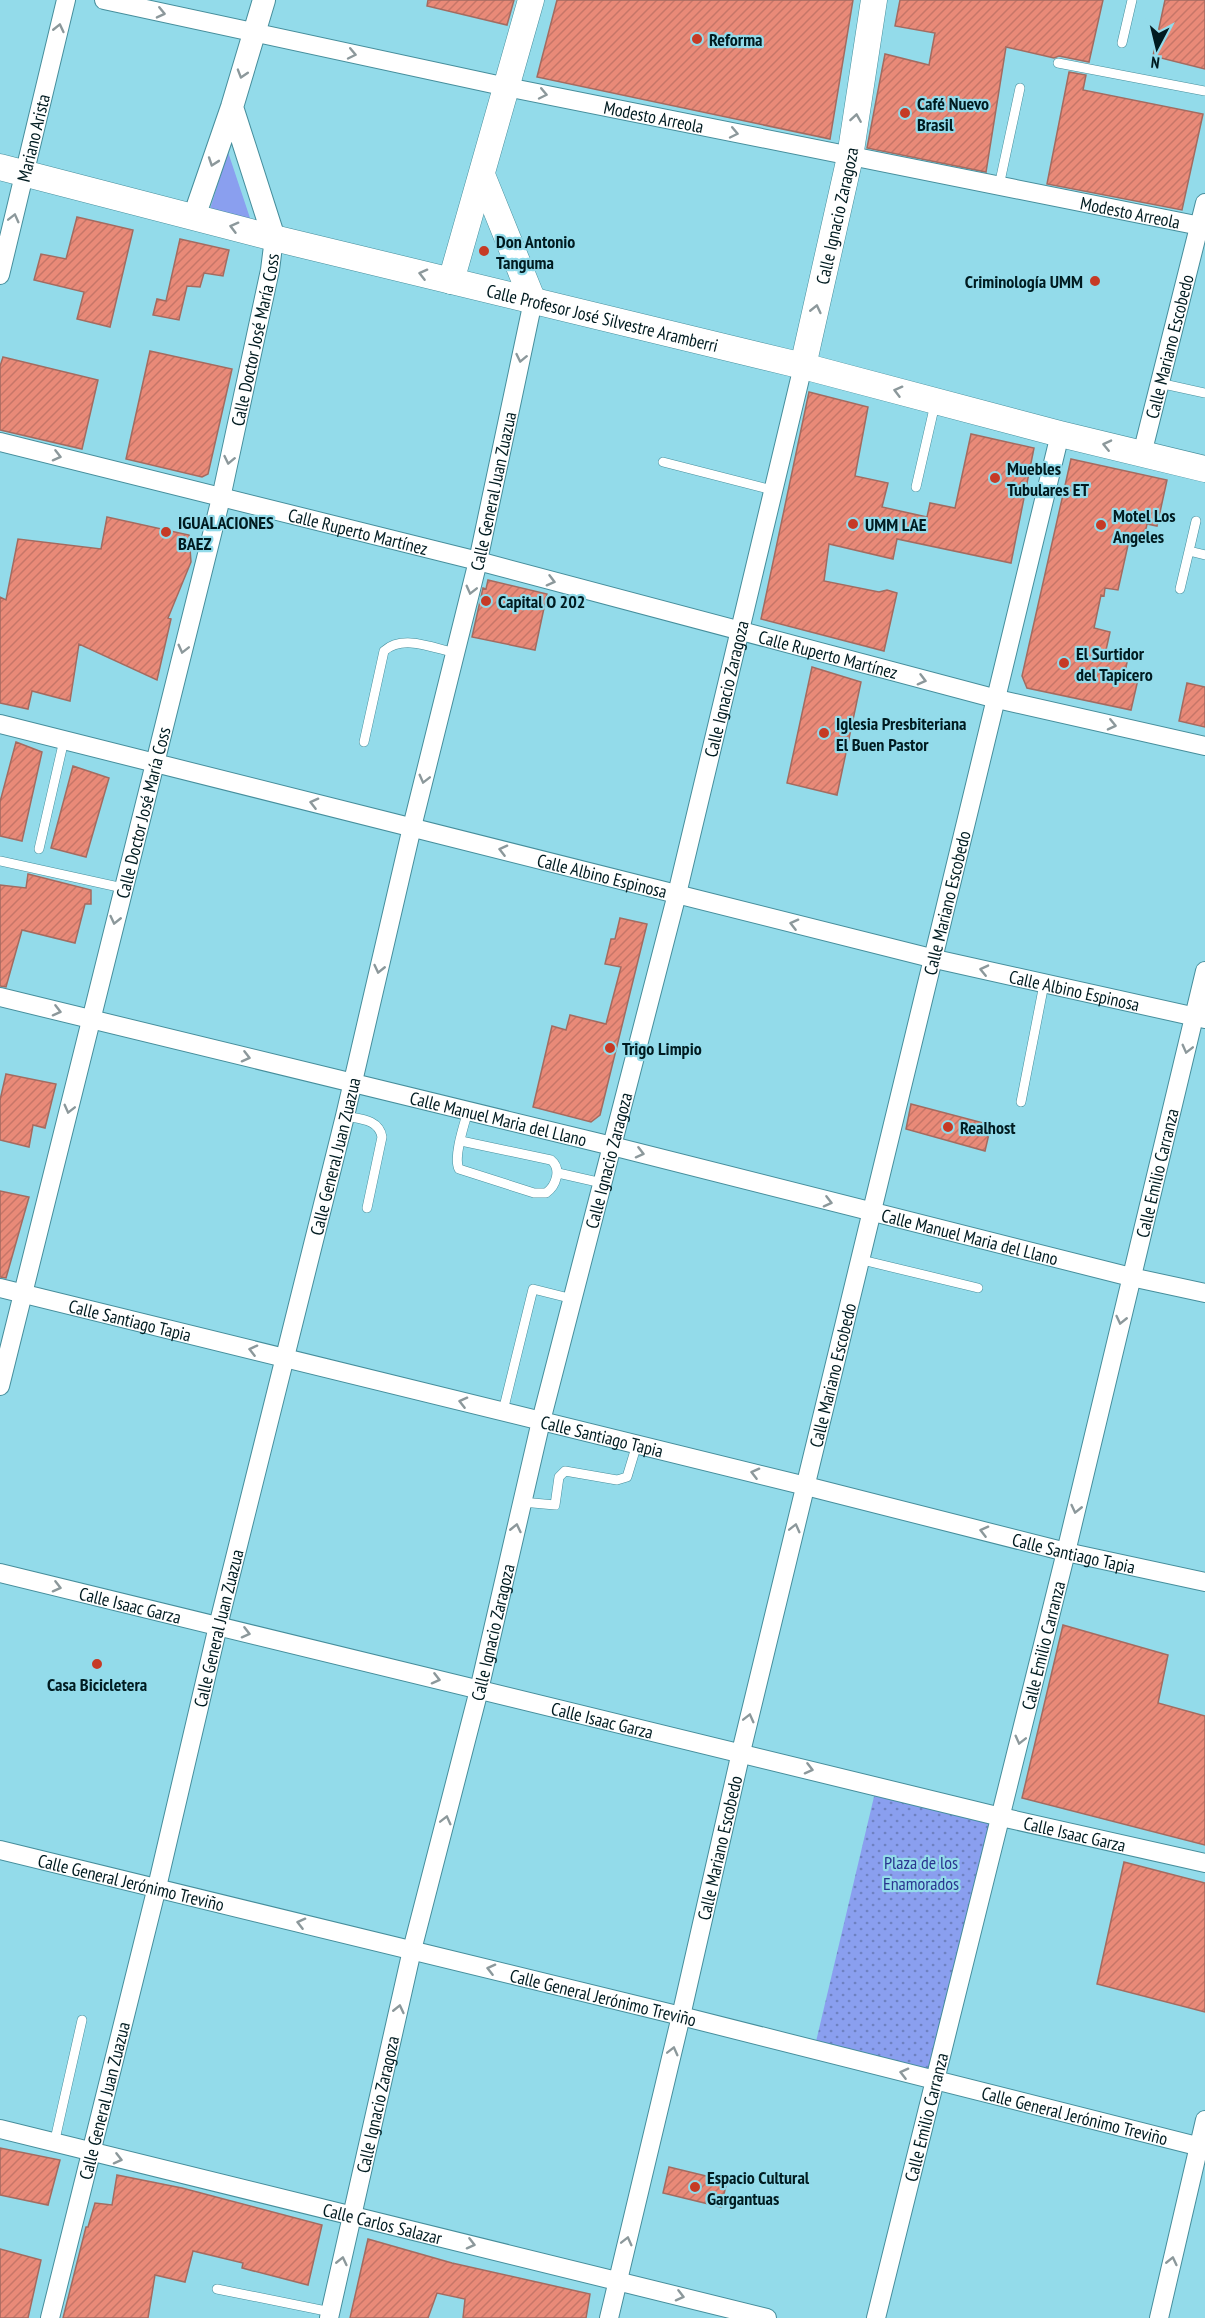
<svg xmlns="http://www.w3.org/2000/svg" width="1205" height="2318" viewBox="0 0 1205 2318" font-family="'PT Sans Narrow',sans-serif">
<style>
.park{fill:url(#park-dots)}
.garden{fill:#8a9fef}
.building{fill:url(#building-hatch);stroke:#a36b60;stroke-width:1.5}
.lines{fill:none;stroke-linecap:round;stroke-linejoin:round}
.service-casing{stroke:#468e9c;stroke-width:10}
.minor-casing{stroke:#468e9c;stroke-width:20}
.tertiary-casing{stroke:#468e9c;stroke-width:24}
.secondary-casing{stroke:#468e9c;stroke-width:27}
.service{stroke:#fff;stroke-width:9}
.minor{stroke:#fff;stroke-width:18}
.tertiary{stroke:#fff;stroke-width:22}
.secondary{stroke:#fff;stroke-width:26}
.oneway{stroke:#8c989b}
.poi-dot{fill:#c63a25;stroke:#93dbea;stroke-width:2}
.labels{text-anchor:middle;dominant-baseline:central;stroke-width:4.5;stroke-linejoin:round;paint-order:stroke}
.poi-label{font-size:18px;font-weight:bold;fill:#001b20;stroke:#93dbea;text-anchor:start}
.street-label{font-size:18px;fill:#001b20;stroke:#93dbea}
.park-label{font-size:18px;fill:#29358f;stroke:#93dbea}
</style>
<defs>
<pattern id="park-dots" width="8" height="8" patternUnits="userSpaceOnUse" patternTransform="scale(1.5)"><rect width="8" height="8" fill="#8a9fef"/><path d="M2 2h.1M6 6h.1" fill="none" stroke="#6e81c1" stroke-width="1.8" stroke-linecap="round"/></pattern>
<pattern id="building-hatch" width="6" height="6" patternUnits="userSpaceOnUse" patternTransform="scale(1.5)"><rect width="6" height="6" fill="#e98a78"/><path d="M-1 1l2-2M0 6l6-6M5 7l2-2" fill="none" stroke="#c67668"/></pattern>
</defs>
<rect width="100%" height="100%" fill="#93dbea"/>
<path class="park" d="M 877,1784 L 1001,1817 L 935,2081 L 814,2050 Z"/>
<path class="garden" d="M 228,152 L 251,221 L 210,209 Z"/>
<path class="building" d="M 428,0 L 514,0 L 507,25 L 427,6 Z
M 557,0 L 853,0 L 830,139 L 537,77 Z
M 900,0 L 1103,0 L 1089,62 L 1059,56 L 1054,58 L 1006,47 L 986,172 L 867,148 L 885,54 L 929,65 L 935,33 L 895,26 Z
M 1165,0 L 1205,0 L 1205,69 L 1153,56 Z
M 1069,72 L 1086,75 L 1083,90 L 1203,114 L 1182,210 L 1047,184 Z
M 77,217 L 133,230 L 110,327 L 77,319 L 84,292 L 34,280 L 41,254 L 66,259 Z
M 180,239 L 229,250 L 223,276 L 204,273 L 200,287 L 187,286 L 179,320 L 153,315 L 157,299 L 166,301 Z
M 150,351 L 232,369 L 208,474 L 202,477 L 126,459 Z
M 3,357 L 98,380 L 82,449 L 0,430 L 0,366 Z
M 809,392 L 868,407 L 855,476 L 888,483 L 882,507 L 927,517 L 930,503 L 955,508 L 971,434 L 1034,448 L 1011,563 L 897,539 L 893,559 L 829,544 L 824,581 L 879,592 L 887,590 L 897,593 L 884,651 L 761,619 Z
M 1071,459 L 1167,480 L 1157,526 L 1147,524 L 1144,539 L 1130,536 L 1118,590 L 1105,588 L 1104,596 L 1101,595 L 1094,628 L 1110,632 L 1106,650 L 1129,653 L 1125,672 L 1139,675 L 1131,710 L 1027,688 L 1022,676 Z
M 107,517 L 189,535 L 191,562 L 168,618 L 171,619 L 157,680 L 79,644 L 70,701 L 32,691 L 28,709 L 0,703 L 0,597 L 6,600 L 18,539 L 101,549 Z
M 488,580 L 547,594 L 535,650 L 472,637 L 483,588 L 486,589 Z
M 812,667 L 861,682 L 837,795 L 787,783 Z
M 1187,683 L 1205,687 L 1205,727 L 1179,721 Z
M 16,742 L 42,752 L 22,841 L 0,836 L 0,802 Z
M 73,766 L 109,778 L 86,857 L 51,848 Z
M 28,874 L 91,890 L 91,904 L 85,904 L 75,943 L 22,930 L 6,987 L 0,986 L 0,885 L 26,888 Z
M 620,918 L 647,924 L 600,1115 L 591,1122 L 533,1107 L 552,1026 L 566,1030 L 570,1015 L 606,1024 L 621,967 L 605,964 L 611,939 L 615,939 Z
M 6,1074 L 56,1084 L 45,1128 L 33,1125 L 29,1147 L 0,1140 L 0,1100 Z
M 911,1104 L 991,1125 L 985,1151 L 906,1129 Z
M 0,1191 L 29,1197 L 6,1278 L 0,1277 Z
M 1063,1625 L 1168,1655 L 1158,1703 L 1205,1716 L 1205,1845 L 1022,1798 Z
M 1124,1862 L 1205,1883 L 1205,2012 L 1097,1984 Z
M 0,2148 L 60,2160 L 48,2205 L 0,2195 Z
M 669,2167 L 727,2181 L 721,2207 L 663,2193 Z
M 117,2175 L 182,2188 L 322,2225 L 308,2285 L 242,2268 L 243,2263 L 193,2251 L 185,2282 L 155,2275 L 148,2318 L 63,2318 L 86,2227 L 88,2227 L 95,2203 L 112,2205 Z
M 368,2239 L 452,2263 L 590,2294 L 586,2318 L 463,2318 L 465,2299 L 437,2293 L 428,2318 L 350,2318 Z
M 0,2249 L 41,2260 L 28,2318 L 0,2318 Z"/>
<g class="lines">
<g class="service-casing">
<path id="service" d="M 1122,43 L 1132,0
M 1058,63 L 1205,91
M 999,186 L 1020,88
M 1159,383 L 1205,393
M 663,462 L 772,490
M 916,487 L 935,404
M 1189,551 L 1196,521
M 1180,589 L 1189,551 L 1205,555
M 364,742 L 384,651 C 403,634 433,648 456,653
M 39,849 L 64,740
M 0,861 L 123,888
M 1021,1102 L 1044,984
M 345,1116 C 360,1119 379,1119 382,1137 L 367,1208
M 461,1141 L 551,1160 C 562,1169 556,1186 546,1193 L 534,1193 L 459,1169 C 453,1157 464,1125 468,1111
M 558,1173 L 602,1183
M 862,1260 L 978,1288
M 503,1411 L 533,1289 L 573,1299
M 522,1502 L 555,1505 L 559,1477 L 565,1471 L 617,1480 L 627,1477 L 637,1444
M 54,2144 L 82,2020
M 217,2289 L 331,2312"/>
</g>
<g class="minor-casing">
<g id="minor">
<path id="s1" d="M 104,0 L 507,87 L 1205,227"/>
<path id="s2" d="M 0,275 L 66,0"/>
<path id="s3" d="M 0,442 L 478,561 L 997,699 L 1205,746"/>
<path id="s4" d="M 1142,454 L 1205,203"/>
<path id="s5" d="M 0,724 L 935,959 L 1205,1019"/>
<path id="s6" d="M 0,997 L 612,1146 L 1131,1277 L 1205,1293"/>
<path id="s7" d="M 0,1288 L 806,1486 L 1066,1552 L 1205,1582"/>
<path id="s8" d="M 0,1386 L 221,498 L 270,270 L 274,238"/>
<path id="s9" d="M 0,1573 L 1001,1817 L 1205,1863"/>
<path id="s10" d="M 0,1850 L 681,2016 L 1205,2148"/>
<path id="s11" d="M 0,2129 L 767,2318"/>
<path id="s12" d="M 50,2318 L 157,1887 L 218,1626 L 345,1116 L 412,827 L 478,561 L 533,301"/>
<path id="s13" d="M 329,2318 L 412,1950 L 479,1690 L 541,1421 L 677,894 L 803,366"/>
<path id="s14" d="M 609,2318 L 681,2016 L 741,1752 L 1060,434"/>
<path id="s15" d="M 876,2318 L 1066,1552 L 1205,971"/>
<path d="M 1159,2318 L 1205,2120"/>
</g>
</g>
<g class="tertiary-casing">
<path id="tertiary" d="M 232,107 L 274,238
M 194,217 L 232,107 L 264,0"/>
</g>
<g class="secondary-casing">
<g id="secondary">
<path id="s16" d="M 0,167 L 274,238 L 803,366 L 1060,434 L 1205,469"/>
<path d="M 482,175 L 533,301"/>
<path d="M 451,281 L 531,0"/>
<path id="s17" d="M 803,366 L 850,157 L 874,0"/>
</g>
</g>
<use href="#service" class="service"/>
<use href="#minor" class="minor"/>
<use href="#tertiary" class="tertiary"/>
<use href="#secondary" class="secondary"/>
</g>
<defs><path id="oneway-chevron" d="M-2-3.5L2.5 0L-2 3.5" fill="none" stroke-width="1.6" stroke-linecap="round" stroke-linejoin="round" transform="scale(1.5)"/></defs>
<g class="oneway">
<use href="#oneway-chevron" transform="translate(161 13) rotate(13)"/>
<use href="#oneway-chevron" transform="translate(59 28) rotate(-77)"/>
<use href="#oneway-chevron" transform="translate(352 54) rotate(12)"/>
<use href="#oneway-chevron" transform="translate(242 74) rotate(107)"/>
<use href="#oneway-chevron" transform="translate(543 94) rotate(12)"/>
<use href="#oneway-chevron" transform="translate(856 118) rotate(-81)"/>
<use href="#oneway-chevron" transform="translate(734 133) rotate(12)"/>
<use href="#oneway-chevron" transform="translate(213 162) rotate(109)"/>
<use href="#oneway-chevron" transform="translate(14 218) rotate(-76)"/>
<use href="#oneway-chevron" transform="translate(234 227) rotate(-165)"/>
<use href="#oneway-chevron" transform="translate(423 274) rotate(-166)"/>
<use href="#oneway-chevron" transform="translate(816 309) rotate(-77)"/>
<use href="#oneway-chevron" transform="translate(521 358) rotate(102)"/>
<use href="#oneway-chevron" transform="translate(898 391) rotate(-165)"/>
<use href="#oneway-chevron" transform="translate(1107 445) rotate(-167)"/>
<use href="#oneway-chevron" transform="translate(57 456) rotate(14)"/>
<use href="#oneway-chevron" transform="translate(229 460) rotate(102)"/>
<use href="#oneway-chevron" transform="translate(551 581) rotate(15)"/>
<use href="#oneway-chevron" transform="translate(471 590) rotate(104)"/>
<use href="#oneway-chevron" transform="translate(183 649) rotate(104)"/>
<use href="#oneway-chevron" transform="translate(922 680) rotate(15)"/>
<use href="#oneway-chevron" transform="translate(1112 725) rotate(13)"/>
<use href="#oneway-chevron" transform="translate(424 779) rotate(104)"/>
<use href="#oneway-chevron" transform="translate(314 803) rotate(-166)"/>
<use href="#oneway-chevron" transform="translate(503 850) rotate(-166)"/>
<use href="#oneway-chevron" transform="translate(115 920) rotate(103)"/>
<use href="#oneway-chevron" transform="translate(794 924) rotate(-166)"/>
<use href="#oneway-chevron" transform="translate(379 969) rotate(103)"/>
<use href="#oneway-chevron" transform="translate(984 970) rotate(-167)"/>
<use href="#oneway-chevron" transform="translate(57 1011) rotate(14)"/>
<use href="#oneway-chevron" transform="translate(1187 1049) rotate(104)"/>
<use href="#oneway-chevron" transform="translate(246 1057) rotate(14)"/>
<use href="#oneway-chevron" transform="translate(69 1109) rotate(104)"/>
<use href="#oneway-chevron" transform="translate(640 1153) rotate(14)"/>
<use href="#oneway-chevron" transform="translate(828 1202) rotate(14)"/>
<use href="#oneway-chevron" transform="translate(1121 1320) rotate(103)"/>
<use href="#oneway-chevron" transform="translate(253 1350) rotate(-166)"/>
<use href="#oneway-chevron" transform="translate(463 1402) rotate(-166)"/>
<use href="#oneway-chevron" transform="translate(755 1473) rotate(-166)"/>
<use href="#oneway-chevron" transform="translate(1076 1509) rotate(103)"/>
<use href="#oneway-chevron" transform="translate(516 1528) rotate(-77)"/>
<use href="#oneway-chevron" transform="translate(795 1528) rotate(-76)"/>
<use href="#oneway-chevron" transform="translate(984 1531) rotate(-166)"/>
<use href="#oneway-chevron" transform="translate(57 1587) rotate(14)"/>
<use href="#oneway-chevron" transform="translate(246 1633) rotate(14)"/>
<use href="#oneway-chevron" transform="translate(436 1679) rotate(14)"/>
<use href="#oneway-chevron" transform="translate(749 1718) rotate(-76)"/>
<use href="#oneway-chevron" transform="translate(1020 1740) rotate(104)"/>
<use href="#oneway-chevron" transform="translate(809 1769) rotate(14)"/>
<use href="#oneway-chevron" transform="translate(446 1820) rotate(-76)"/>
<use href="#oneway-chevron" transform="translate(301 1923) rotate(-166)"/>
<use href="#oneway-chevron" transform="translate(491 1969) rotate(-166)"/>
<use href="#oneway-chevron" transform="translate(399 2009) rotate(-77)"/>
<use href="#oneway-chevron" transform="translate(673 2051) rotate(-76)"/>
<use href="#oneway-chevron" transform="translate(904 2073) rotate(-166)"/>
<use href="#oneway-chevron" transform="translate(118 2159) rotate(14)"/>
<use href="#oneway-chevron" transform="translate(627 2241) rotate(-76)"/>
<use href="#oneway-chevron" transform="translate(471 2244) rotate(14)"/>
<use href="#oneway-chevron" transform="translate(342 2261) rotate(-77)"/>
<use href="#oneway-chevron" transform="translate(1172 2261) rotate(-77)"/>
<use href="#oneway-chevron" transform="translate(680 2296) rotate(14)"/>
</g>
<g class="poi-dot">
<circle cx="697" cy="39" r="6"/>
<circle cx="905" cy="113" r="6"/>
<circle cx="484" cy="251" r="6"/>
<circle cx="1095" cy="281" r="6"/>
<circle cx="995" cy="478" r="6"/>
<circle cx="853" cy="524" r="6"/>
<circle cx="1101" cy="525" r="6"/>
<circle cx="166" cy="532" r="6"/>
<circle cx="486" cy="601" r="6"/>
<circle cx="1064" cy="663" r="6"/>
<circle cx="824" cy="733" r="6"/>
<circle cx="610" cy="1048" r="6"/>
<circle cx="948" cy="1127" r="6"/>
<circle cx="97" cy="1664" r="6"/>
<circle cx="695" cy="2187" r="6"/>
</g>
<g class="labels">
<g class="poi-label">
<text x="709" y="39">Reforma</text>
<text x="917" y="103">Café Nuevo<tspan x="917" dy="21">Brasil</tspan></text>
<text x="496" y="241">Don Antonio<tspan x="496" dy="21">Tanguma</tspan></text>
<text x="1083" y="281" text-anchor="end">Criminología UMM</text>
<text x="1007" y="468">Muebles<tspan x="1007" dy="21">Tubulares ET</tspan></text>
<text x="1113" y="515">Motel Los<tspan x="1113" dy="21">Angeles</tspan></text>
<text x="178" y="522">IGUALACIONES<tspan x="178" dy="21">BAEZ</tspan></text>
<text x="865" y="524">UMM LAE</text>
<text x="498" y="601">Capital O 202</text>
<text x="1076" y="653">El Surtidor<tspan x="1076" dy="21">del Tapicero</tspan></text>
<text x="836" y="723">Iglesia Presbiteriana<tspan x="836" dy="21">El Buen Pastor</tspan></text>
<text x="622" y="1048">Trigo Limpio</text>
<text x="960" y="1127">Realhost</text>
<text x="97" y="1684" text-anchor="middle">Casa Bicicletera</text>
<text x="707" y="2177">Espacio Cultural<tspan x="707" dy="21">Gargantuas</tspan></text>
</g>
<g class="street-label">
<text stroke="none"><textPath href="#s1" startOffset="562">Modesto Arreola</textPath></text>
<text stroke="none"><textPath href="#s2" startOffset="141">Mariano Arista</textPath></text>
<text stroke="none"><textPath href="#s1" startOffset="1048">Modesto Arreola</textPath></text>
<text stroke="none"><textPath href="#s17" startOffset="154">Calle Ignacio Zaragoza</textPath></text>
<text stroke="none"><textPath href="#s16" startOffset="621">Calle Profesor José Silvestre Aramberri</textPath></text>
<text stroke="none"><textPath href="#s8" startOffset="1077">Calle Doctor José María Coss</textPath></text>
<text stroke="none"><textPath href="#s4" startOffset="111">Calle Mariano Escobedo</textPath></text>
<text stroke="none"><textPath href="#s12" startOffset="1880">Calle General Juan Zuazua</textPath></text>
<text stroke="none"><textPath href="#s3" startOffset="369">Calle Ruperto Martínez</textPath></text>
<text stroke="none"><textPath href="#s3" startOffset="855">Calle Ruperto Martínez</textPath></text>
<text stroke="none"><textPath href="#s13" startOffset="1677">Calle Ignacio Zaragoza</textPath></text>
<text stroke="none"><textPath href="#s8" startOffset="591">Calle Doctor José María Coss</textPath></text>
<text stroke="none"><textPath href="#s5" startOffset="621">Calle Albino Espinosa</textPath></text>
<text stroke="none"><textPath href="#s14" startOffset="1455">Calle Mariano Escobedo</textPath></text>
<text stroke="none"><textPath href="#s5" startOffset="1107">Calle Albino Espinosa</textPath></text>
<text stroke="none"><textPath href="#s6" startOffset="513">Calle Manuel Maria del Llano</textPath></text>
<text stroke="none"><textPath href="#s12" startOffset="1196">Calle General Juan Zuazua</textPath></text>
<text stroke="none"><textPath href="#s13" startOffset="1191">Calle Ignacio Zaragoza</textPath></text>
<text stroke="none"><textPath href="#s15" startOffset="1179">Calle Emilio Carranza</textPath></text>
<text stroke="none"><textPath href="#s6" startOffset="999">Calle Manuel Maria del Llano</textPath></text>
<text stroke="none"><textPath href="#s7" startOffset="134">Calle Santiago Tapia</textPath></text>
<text stroke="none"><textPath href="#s14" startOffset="969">Calle Mariano Escobedo</textPath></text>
<text stroke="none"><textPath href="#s7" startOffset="620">Calle Santiago Tapia</textPath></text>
<text stroke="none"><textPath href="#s7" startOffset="1106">Calle Santiago Tapia</textPath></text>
<text stroke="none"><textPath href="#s9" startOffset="134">Calle Isaac Garza</textPath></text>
<text stroke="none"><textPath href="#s12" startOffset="710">Calle General Juan Zuazua</textPath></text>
<text stroke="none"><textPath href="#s13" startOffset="705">Calle Ignacio Zaragoza</textPath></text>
<text stroke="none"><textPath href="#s15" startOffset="693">Calle Emilio Carranza</textPath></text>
<text stroke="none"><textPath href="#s9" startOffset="620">Calle Isaac Garza</textPath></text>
<text stroke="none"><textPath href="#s9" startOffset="1106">Calle Isaac Garza</textPath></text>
<text stroke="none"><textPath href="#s14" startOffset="483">Calle Mariano Escobedo</textPath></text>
<text stroke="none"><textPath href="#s10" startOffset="135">Calle General Jerónimo Treviño</textPath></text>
<text stroke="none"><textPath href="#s10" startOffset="621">Calle General Jerónimo Treviño</textPath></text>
<text stroke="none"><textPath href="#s12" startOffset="224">Calle General Juan Zuazua</textPath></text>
<text stroke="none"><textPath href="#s13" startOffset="219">Calle Ignacio Zaragoza</textPath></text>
<text stroke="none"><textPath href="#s10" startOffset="1107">Calle General Jerónimo Treviño</textPath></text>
<text stroke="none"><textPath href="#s15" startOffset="207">Calle Emilio Carranza</textPath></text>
<text stroke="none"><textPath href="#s11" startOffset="394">Calle Carlos Salazar</textPath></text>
</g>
<g class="park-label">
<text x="921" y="1862">Plaza de los<tspan x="921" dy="21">Enamorados</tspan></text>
</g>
</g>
<g transform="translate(1157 48) rotate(187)" stroke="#93dbea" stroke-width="4.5" paint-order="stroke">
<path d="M0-4.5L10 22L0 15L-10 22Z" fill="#001b20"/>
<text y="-9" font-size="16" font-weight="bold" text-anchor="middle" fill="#001b20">N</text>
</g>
</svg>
